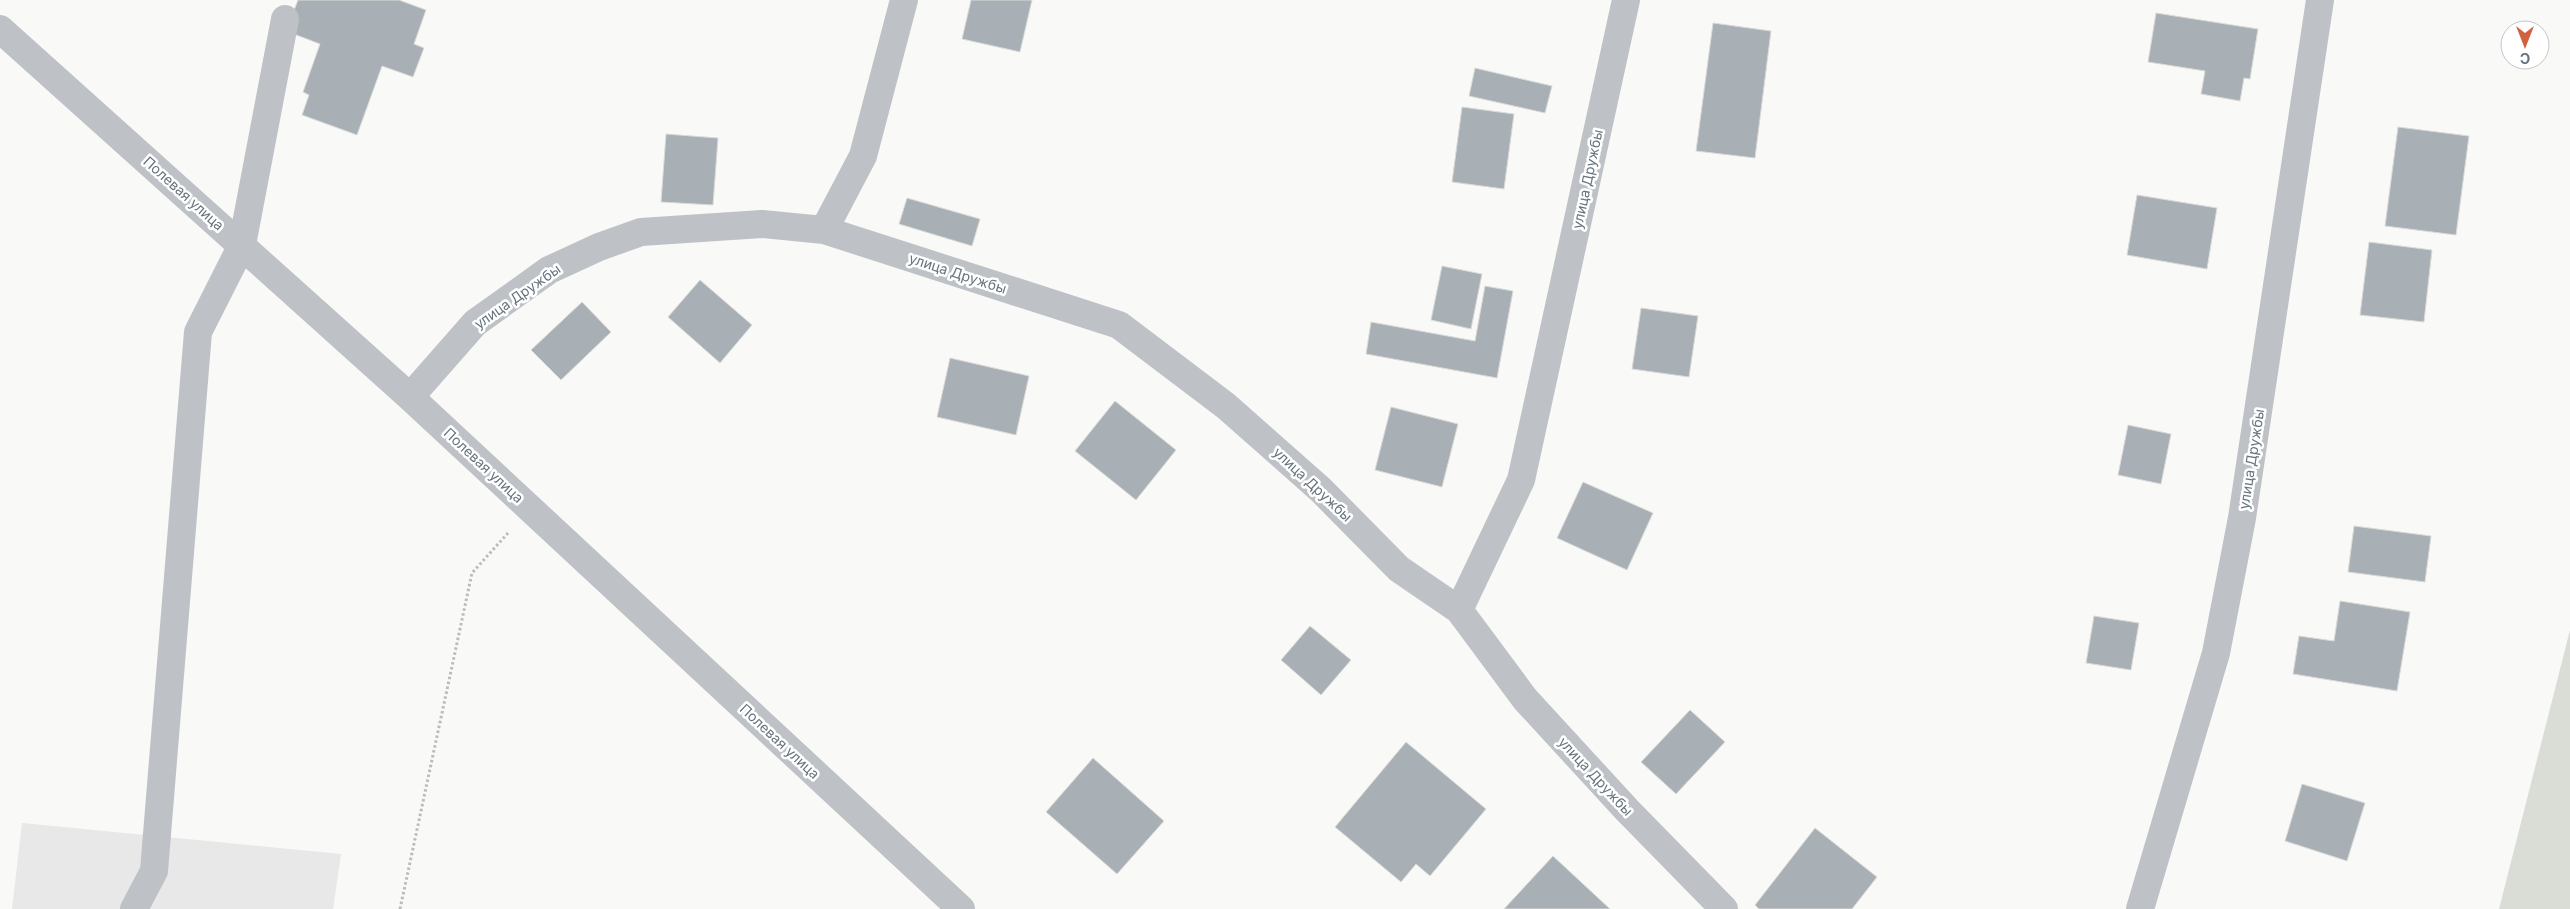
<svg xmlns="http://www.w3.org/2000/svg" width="2570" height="909" viewBox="0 0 2570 909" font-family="Inter,sans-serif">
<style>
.built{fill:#e7e8e7}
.green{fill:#d9ddd6}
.building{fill:#a9b0b5;stroke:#dbdbd9}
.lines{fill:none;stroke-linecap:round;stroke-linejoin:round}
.path{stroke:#b9bcbe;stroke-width:3;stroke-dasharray:2.5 2.5;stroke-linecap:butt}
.minor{stroke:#bec2c6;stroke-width:28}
.labels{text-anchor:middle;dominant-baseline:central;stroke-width:5;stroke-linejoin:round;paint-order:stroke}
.street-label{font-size:14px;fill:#66747e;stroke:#fff}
</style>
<rect width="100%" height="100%" fill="#f9f9f7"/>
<path class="built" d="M 22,823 L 341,854 L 333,909 L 12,909 Z"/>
<path class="green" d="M 2570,630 L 2570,909 L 2499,909 Z"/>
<path class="building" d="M 298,0 L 399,0 L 426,10 L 414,44 L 424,48 L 413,77 L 382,66 L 357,135 L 302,115 L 309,95 L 303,92 L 320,44 L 286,31 Z
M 971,0 L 1032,0 L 1020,52 L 962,39 Z
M 2156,13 L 2258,29 L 2250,79 L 2244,78 L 2240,101 L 2201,94 L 2205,71 L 2148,62 Z
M 1713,23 L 1771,31 L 1755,158 L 1696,151 Z
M 1475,68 L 1552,86 L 1545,113 L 1469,96 Z
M 1462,107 L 1514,114 L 1504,189 L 1452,182 Z
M 2398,127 L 2469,136 L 2456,235 L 2385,226 Z
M 666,134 L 718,138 L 713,205 L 661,202 Z
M 2137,195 L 2217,208 L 2207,269 L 2127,255 Z
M 907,198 L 980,219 L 972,246 L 899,224 Z
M 2369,242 L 2432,250 L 2424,322 L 2360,315 Z
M 1442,266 L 1482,274 L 1471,329 L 1431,320 Z
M 700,280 L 752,325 L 720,363 L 668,317 Z
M 1485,286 L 1513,291 L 1497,378 L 1366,354 L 1371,322 L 1475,341 Z
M 582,302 L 611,332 L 561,380 L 531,350 Z
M 1641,308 L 1698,316 L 1689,377 L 1632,369 Z
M 950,358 L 1029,376 L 1016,435 L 937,417 Z
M 1115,401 L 1176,450 L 1136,500 L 1075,451 Z
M 1391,407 L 1458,424 L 1442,487 L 1375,470 Z
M 2128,425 L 2171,434 L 2161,484 L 2118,475 Z
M 1583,482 L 1653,513 L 1627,570 L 1557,538 Z
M 2354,526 L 2431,536 L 2425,582 L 2348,572 Z
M 2340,601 L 2410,612 L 2397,691 L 2293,674 L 2299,636 L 2334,641 Z
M 2094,616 L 2139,623 L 2131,670 L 2086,663 Z
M 1310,626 L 1351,660 L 1321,695 L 1281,660 Z
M 1690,710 L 1725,742 L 1676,794 L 1641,762 Z
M 1406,742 L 1486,809 L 1430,876 L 1416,864 L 1401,882 L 1335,827 Z
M 1093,758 L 1164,821 L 1117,874 L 1046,812 Z
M 2302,784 L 2365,803 L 2347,861 L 2285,841 Z
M 1815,828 L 1877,877 L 1852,909 L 1759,909 L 1755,905 Z
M 1553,856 L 1610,909 L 1504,909 Z"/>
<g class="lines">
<path class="path" d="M 400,909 L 472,573 L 508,533"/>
<path class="minor" d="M 0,29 L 410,397 L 961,909
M 824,230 L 863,156 L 904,0
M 410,397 L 475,323 L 549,270 L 599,247 L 641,232 L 762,224 L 824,230 L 1119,325 L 1226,406 L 1321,490 L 1399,569 L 1459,610 L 1525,699 L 1627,810 L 1724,909
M 1459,610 L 1521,480 L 1626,0
M 134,909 L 154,871 L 198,332 L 242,245 L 285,19
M 2140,909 L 2216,653 L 2242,518 L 2320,0"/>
</g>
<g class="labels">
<g class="street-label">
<text transform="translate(1587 179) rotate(-78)">улица Дружбы</text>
<text transform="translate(184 193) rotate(42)">Полевая улица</text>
<text transform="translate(958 273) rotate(18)">улица Дружбы</text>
<text transform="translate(517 296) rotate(-35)">улица Дружбы</text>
<text transform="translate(2251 459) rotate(-81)">улица Дружбы</text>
<text transform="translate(484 465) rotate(43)">Полевая улица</text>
<text transform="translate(1313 484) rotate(43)">улица Дружбы</text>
<text transform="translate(780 741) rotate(43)">Полевая улица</text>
<text transform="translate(1596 776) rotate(47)">улица Дружбы</text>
</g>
</g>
<g transform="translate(2525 45) rotate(180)"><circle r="24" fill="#ffffff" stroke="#c2c7cb"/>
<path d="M0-4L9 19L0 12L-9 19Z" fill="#d2613e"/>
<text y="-8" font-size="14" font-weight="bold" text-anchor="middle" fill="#66747e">С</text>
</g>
</svg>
